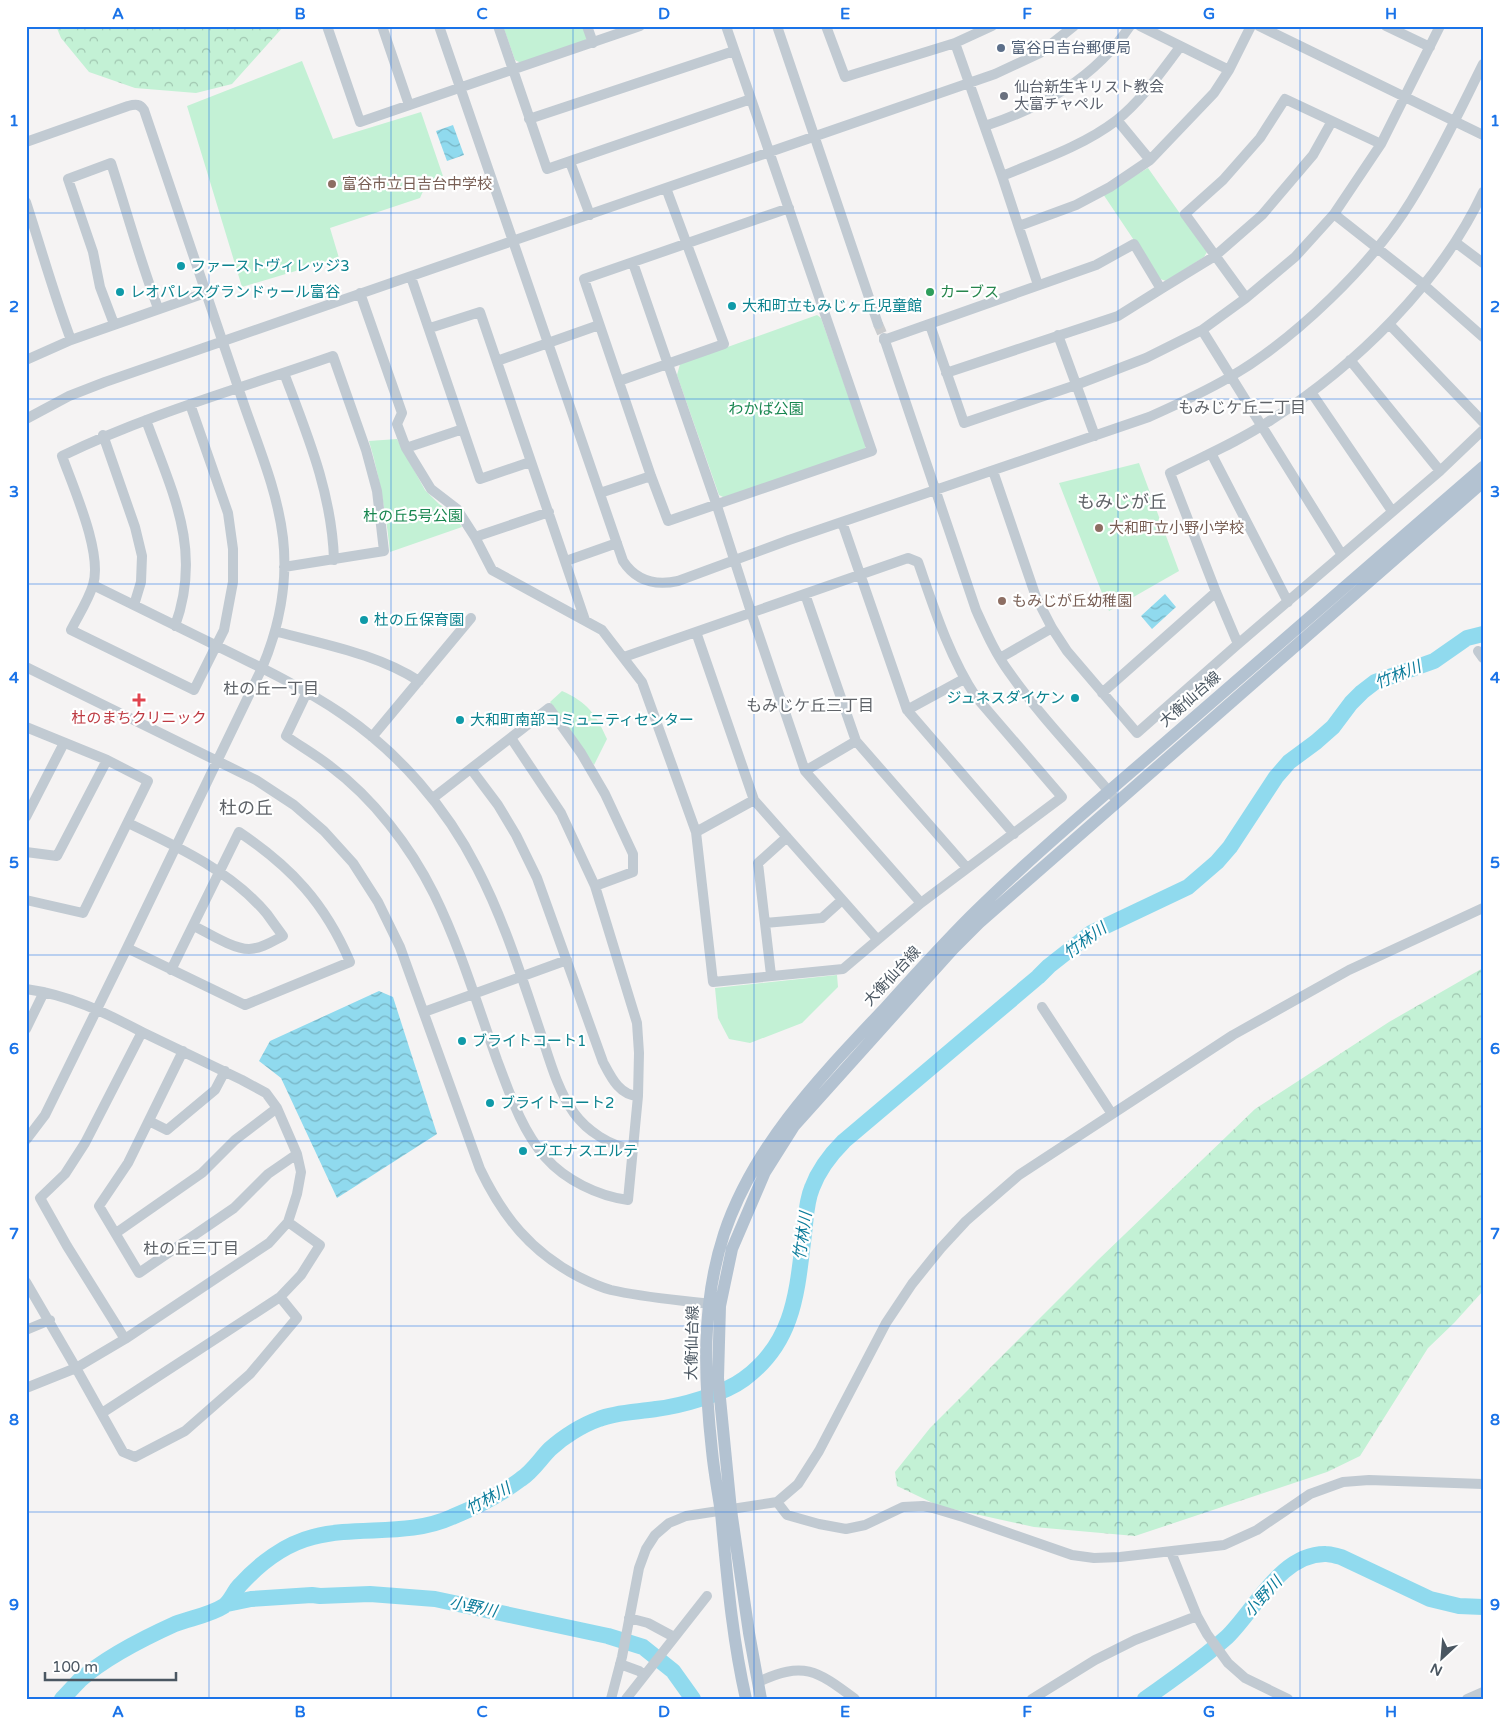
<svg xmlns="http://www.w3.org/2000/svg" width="1509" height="1725" viewBox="0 0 1509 1725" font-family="'Varela Round','Noto Sans JP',sans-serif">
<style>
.forest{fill:url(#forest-crowns)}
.park{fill:#c3f1d5}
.water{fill:url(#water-waves)}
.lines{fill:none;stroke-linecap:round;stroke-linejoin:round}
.river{stroke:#90daee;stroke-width:16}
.minor-tunnel{stroke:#caccce;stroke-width:10;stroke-dasharray:10 5;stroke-linecap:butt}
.minor{stroke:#c1cad2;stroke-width:10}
.major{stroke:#b3c2d1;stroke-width:12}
.grid{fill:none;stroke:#1a73e8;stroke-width:1;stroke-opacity:0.55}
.service-dot{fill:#5c6f8a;stroke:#fff;stroke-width:2}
.worship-dot{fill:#6b7280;stroke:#fff;stroke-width:2}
.education-dot{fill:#8d6e63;stroke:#fff;stroke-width:2}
.culture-dot{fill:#0f9aa8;stroke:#fff;stroke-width:2}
.leisure-dot{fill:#2e9e5b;stroke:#fff;stroke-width:2}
.health-dot{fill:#e0444e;stroke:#fff;stroke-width:2}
.labels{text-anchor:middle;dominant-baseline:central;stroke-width:4.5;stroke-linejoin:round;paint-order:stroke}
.service-label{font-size:15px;fill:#4e5e75;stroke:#fff;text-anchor:start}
.worship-label{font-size:15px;fill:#5b616d;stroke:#fff;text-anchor:start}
.education-label{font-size:15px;fill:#785e54;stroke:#fff;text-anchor:start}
.culture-label{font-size:15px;fill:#0d838f;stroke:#fff;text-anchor:start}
.leisure-label{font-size:15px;fill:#27864d;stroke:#fff;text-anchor:start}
.park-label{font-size:15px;fill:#17864f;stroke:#fff}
.street-label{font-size:15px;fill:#4a5661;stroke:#fff}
.health-label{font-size:15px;fill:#be3a42;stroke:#fff}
.neighbourhood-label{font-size:16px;fill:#5f6368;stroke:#fff}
.water-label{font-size:16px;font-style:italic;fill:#0c7c9b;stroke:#fff}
.quarter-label{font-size:18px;fill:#5f6368;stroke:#fff}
.neatline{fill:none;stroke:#1a73e8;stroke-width:2}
.grid-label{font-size:16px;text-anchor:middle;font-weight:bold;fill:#1a73e8}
</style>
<defs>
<pattern id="forest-crowns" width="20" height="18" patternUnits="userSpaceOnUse" patternTransform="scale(1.25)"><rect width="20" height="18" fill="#c3f1d5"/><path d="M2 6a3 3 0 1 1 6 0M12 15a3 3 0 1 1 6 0" fill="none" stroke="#a0c6b0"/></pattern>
<pattern id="water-waves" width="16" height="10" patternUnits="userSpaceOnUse" patternTransform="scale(1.25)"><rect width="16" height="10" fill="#90daee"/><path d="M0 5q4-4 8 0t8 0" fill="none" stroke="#78b4c4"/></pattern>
</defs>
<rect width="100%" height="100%" fill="#f5f3f3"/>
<path class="forest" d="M 56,26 L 284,26 L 232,84 L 196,93 L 135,88 L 89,72 L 61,38 Z
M 1483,968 L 1483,1291 L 1454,1323 L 1428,1348 L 1360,1456 L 1327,1472 L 1135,1536 L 1034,1527 L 939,1506 L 897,1486 L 895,1472 L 930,1428 L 1098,1260 L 1255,1109 L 1389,1022 Z"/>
<path class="park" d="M 503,26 L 584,26 L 588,36 L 585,41 L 521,63 L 515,60 Z
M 302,61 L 333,139 L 421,112 L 445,182 L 424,189 L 420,198 L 330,228 L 339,258 L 242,287 L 187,106 Z
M 1148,168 L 1207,252 L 1204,257 L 1166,281 L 1160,279 L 1103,194 Z
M 817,315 L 821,318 L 866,446 L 864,450 L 725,498 L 719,495 L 677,375 L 680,364 Z
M 397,439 L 425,490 L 439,504 L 452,512 L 462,527 L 390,552 C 386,514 380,478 369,441 Z
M 1139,463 L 1179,571 L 1109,611 L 1059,483 Z
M 562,691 C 587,702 596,714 607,739 L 594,765 L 550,702 Z
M 837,975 L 838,987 L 802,1023 L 750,1043 L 729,1039 L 718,1018 L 715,988 Z"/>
<path class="water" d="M 453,125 L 464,155 L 447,161 L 436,131 Z
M 1165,594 L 1176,607 L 1152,629 L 1141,616 Z
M 379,991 L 393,997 L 437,1134 L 337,1198 L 281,1078 L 259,1061 L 270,1041 Z"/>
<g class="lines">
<path class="river" d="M 227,1604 L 251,1599 L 312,1595 L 320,1596 L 370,1594 L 435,1599 L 608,1636 L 643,1647 L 673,1671 L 693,1699
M 62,1699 C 68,1693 74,1686 80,1680 C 106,1657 144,1638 175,1624 C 191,1618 210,1615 224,1606 C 231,1601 234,1591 240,1585 C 259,1564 285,1544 313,1537 C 359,1525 408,1537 452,1517 C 476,1507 500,1495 521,1479 C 533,1471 540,1459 550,1449 C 563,1437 582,1425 599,1419 C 616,1412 637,1412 656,1409 C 681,1406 724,1394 744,1379 C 795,1342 797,1290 804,1234 C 806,1218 806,1202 812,1188 C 819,1169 830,1155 844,1141 L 1038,977 L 1049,966 L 1091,933 L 1188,887 L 1217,862 L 1230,847 L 1276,777 L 1289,762 L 1316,742 L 1333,727 L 1351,703 L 1362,692 L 1375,682 L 1434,661 L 1467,638 L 1483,634
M 1145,1699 C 1173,1679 1201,1660 1227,1637 C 1255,1610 1281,1553 1326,1554 C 1331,1554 1336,1556 1341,1557 L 1430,1599 L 1459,1606 L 1483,1607"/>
<path class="minor-tunnel" d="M 878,324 L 884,338"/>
<path class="minor" d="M 327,26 L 360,122 L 640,26
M 382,26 L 409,105
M 439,26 L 623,561 C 636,581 655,586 678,581 L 789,540 L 1149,417 C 1176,405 1204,392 1230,377 C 1295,339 1372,265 1411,201 C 1438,157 1460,110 1483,64
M 498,26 L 547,169 L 751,99
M 587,26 L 593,43
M 726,26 L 872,451 L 668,521 L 651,476 L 584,279 L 789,208
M 777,26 L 878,324
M 826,26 L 845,77 L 955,43 L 992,26
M 1140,26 L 1229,70
M 1259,26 L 1483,135
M 1386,26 L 1430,47
M 955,43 L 1002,176 L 1038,285
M 529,119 L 734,51
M 1117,120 L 1150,160
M 985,126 C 1043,107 1095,78 1130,26
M 26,142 L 128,106 C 136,104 140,104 144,110 C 175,204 207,297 239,390 C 255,439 277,487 283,538 C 288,582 279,628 262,668 L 127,948 L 45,1115 L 26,1140
M 570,162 L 590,215
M 1002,176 C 1041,160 1083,146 1117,120 C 1142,100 1161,72 1180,47
M 26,202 C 41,248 54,295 71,340
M 1334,214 L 1424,285 L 1483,337
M 1019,226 L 1076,205 L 1110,187 L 1150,160 L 1214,93 L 1229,70 L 1251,26
M 1455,242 L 1483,263
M 633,263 L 717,506 L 751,612 L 805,771 L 921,903
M 411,277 L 480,479 L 530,462
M 360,293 L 402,413 L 397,424 L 406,448 L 431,489 L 457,509 L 475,537 L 492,570 L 602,630 L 642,682 L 696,832 L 713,982 L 843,969 L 921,903 L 1062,797 L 976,697 C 949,656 934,608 918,562 L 908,558 L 624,657
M 1246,298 L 1185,214 L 1223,180 L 1260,138 L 1285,99 L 1381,144
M 114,324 L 100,287 L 93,252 L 68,179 L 111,163 C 127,212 140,261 158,308
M 1389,324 L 1483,422
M 930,325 L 964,423 L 1076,385 L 1146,358 L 1202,330 L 1246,298 L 1295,257 L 1334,214 L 1381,144 L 1440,26
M 430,328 L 480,312 L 585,620
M 1202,330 L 1342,555
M 1058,335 L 1095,436
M 884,338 L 976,610 C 986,632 995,653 1009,672 C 1040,716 1078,755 1113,796
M 884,340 L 1096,265 L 1134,244 L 1161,289 L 1215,256 L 1262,215 L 1313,155 L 1332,121
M 26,360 L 71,340 L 205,293
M 1350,360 L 1440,471
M 497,361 L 599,325
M 284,373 C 307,434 332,493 334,560
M 946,373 L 1118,316 L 1161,289
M 619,381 L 724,344 L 666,188
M 1311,392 L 1392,511
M 190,404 L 228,513 L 233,549 L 233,582 L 224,630 L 194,690 L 71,630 C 78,616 88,601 93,585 C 103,553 73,487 62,456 C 148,414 242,388 333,356 L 366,450 L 377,491 L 384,551 L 284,567
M 26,419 L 69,396 L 105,382 L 995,74 L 1040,53 L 1074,26
M 146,420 C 172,492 203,549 175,626
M 103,435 L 135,527 L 142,556 L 141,582 L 134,605
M 406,448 L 463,429
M 1211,453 L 1288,602
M 993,471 L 1036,597 L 1052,628 L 1067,651 L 1137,733 L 1238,644 L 1440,471 L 1483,430
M 600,493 L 651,476
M 842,522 L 907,710 L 1014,834
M 475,537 L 549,512
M 566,561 L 617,543
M 93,585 C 134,605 174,625 215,645 C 258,666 302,687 342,714 C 398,752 446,807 477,868 C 503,918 520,972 538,1025 C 548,1054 556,1088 574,1113 C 587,1131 610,1146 632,1149
M 805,594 L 856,741 L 967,868
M 275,631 C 325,645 375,653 419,681
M 696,632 L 754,800 L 877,939
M 1238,644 L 1216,592 L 1170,473 C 1204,456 1240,441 1271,420 C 1355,366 1440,284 1483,192
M 1478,651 L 1483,658
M 1000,658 L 1052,628
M 26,667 L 256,780 L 294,805 L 324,831 L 353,863 L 378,902 L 400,947 L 480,1169 C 503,1217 531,1252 579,1277 C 589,1282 600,1287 611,1290 C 646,1298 681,1300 717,1305
M 307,692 L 286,736 C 300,746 316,755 330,766 C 373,798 410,846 434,894 C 460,947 477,1004 497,1060 C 510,1094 521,1129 545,1157 C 565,1180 598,1196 628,1200 L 638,1096 L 639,1053 L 637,1023 L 595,886 L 561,813 L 511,738
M 1102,693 L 1216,592
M 907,710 L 964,679
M 26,727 L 107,760 L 148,781 L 83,913 L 26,900
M 372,737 L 471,618
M 471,769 L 498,805 L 516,835 L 537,878 L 603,1062 C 611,1077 619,1095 638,1096
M 805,771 L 856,741
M 433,798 L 549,708 L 581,753 L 605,794 L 633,854 L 633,872 L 595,886
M 26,817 L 64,743
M 128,823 C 176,846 231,871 267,914 C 272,921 277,928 283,936 C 273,941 261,949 249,949 C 233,949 208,933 194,926
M 696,832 L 754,800
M 26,852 L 57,856 L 107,760
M 765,923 L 822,918 L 842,900
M 127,948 L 245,1005 L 350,962 C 325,903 291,867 239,832 L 171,970
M 771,975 L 758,863 L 787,837
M 26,989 C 69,995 104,1012 142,1032 L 85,1143 L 65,1174 L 40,1198 L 67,1246 L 125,1339
M 1042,1007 L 1112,1114
M 424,1012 L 567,960
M 26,1029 L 44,992
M 183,1051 L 128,1163 L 99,1206 L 139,1273 L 234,1208 L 268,1174 L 297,1154
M 149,1121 L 167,1130 L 215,1090 L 225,1071
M 116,1233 L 202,1173 L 235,1140 L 277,1108
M 26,1282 L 76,1368 L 125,1339 L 269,1243 L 288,1222 L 297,1194 L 301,1172 L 297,1154 L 277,1108 L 266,1093 L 242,1080 L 142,1032
M 26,1330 L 50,1320
M 26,1388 L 76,1368 L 123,1452 L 135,1457 L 185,1431 L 250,1374 L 297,1318 L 280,1297 L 301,1275 L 320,1245 L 288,1222
M 102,1413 L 280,1297
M 777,1502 L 787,1515 L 819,1524 L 846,1529 L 865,1525 L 903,1507 L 923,1506 L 933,1508 L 963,1517 L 1072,1555 L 1094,1558 L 1120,1557 L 1224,1545 L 1257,1530 L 1310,1494 L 1343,1482 L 1369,1480 L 1483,1484
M 1171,1552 L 1197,1616 L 1207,1634 L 1228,1663 L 1245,1678 L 1288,1699
M 629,1618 L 648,1623 L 674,1637
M 620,1664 L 639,1671 L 644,1675
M 758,1682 C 804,1661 816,1670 855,1699
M 611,1699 L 622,1657 L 639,1568 L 646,1549 L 655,1535 L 669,1523 L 686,1516 L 777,1502 L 798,1484 L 819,1451 L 886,1323 L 912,1284 L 941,1248 L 966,1221 L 1019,1175 L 1233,1035 L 1349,970 L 1483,908
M 626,1699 L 707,1596
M 1032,1699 L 1095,1660 L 1135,1640 L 1197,1616
M 1467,1699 L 1483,1692"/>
<path class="major" d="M 746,1699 C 732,1638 727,1575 721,1513 C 718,1492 714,1472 712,1451 C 704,1379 701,1304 724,1234 C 754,1144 822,1075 886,1007 C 914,976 942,945 971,916 C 1038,850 1111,790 1182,728 C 1282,641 1382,554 1483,467
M 761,1699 L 749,1633 L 731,1510 L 718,1378 L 720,1306 L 732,1249 L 765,1172 L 794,1126 L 953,949 L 979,923 L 1483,482"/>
</g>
<path class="grid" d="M 209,26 L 209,1699M 391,26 L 391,1699M 573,26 L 573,1699M 754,26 L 754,1699M 936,26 L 936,1699M 1118,26 L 1118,1699M 1300,26 L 1300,1699M 26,213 L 1483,213M 26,399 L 1483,399M 26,584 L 1483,584M 26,770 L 1483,770M 26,955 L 1483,955M 26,1141 L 1483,1141M 26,1326 L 1483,1326M 26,1512 L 1483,1512"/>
<circle class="service-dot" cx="1001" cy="48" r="5"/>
<circle class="worship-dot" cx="1004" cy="96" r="5"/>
<g class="education-dot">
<circle cx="332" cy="184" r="5"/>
<circle cx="1099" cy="528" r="5"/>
<circle cx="1002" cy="601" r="5"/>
</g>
<g class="culture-dot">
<circle cx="181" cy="266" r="5"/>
<circle cx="120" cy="292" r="5"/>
<circle cx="732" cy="306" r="5"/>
<circle cx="364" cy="620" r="5"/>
<circle cx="1075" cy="698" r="5"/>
<circle cx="460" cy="720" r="5"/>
<circle cx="462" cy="1041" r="5"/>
<circle cx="490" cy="1103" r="5"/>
<circle cx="523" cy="1151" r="5"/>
</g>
<circle class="leisure-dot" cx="930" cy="292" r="5"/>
<path class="health-dot" d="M136.5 692.5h5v5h5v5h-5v5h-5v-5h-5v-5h5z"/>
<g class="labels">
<g class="service-label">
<text x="1011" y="48">富谷日吉台郵便局</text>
</g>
<g class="worship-label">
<text x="1014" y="87">仙台新生キリスト教会<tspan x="1014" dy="17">大富チャペル</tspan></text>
</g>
<g class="education-label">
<text x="342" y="184">富谷市立日吉台中学校</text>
<text x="1109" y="528">大和町立小野小学校</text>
<text x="1012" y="601">もみじが丘幼稚園</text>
</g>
<g class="culture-label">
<text x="191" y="266">ファーストヴィレッジ3</text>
<text x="130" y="292">レオパレスグランドゥール富谷</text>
<text x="742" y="306">大和町立もみじヶ丘児童館</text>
<text x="374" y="620">杜の丘保育園</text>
<text x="1065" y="698" text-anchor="end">ジュネスダイケン</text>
<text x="470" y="720">大和町南部コミュニティセンター</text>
<text x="472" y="1041">ブライトコート1</text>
<text x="500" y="1103">ブライトコート2</text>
<text x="533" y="1151">ブエナスエルテ</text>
</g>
<g class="leisure-label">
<text x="940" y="292">カーブス</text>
</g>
<g class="park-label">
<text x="766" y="409">わかば公園</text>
<text x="413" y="516">杜の丘5号公園</text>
</g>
<g class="street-label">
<text transform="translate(1190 699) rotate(-41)">大衡仙台線</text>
<text transform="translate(892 976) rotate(-47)">大衡仙台線</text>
<text transform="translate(692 1343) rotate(-89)">大衡仙台線</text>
</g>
<g class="health-label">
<text x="139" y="718">杜のまちクリニック</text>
</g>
<g class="neighbourhood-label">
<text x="1242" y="408">もみじケ丘二丁目</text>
<text x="271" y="689">杜の丘一丁目</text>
<text x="810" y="706">もみじケ丘三丁目</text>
<text x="191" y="1249">杜の丘三丁目</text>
</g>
<g class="water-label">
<text transform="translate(1398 675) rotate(-22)">竹林川</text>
<text transform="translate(1085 941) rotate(-36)">竹林川</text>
<text transform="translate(803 1236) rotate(-82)">竹林川</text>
<text transform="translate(488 1499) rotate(-29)">竹林川</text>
<text transform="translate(1263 1597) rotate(-48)">小野川</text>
<text transform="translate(473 1607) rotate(12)">小野川</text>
</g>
<g class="quarter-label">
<text x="1122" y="502">もみじが丘</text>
<text x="246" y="808">杜の丘</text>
</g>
</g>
<rect width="1509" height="1725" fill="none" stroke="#ffffff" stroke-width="55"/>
<g transform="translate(1442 1658) rotate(206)" stroke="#ffffff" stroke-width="4" paint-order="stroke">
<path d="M0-4L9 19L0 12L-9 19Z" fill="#4a5661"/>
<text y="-8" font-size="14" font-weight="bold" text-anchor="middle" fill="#4a5661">N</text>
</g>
<path d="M45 1672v8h131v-8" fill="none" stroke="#4a5661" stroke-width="2.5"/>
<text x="52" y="1672" font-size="15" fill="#4a5661" stroke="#ffffff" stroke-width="4" paint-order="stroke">100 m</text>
<rect x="28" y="28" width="1454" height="1670" class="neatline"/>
<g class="grid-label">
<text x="118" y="19">A</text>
<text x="300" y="19">B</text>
<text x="482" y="19">C</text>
<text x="664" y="19">D</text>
<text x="845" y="19">E</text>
<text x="1027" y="19">F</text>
<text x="1209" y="19">G</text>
<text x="1391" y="19">H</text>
<text x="14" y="126">1</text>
<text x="1495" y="126">1</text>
<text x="14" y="312">2</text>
<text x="1495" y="312">2</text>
<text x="14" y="497">3</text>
<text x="1495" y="497">3</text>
<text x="14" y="683">4</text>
<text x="1495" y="683">4</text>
<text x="14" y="868">5</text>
<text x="1495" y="868">5</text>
<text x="14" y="1054">6</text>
<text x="1495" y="1054">6</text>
<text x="14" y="1239">7</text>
<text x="1495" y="1239">7</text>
<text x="14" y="1425">8</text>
<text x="1495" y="1425">8</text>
<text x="14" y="1610">9</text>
<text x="1495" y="1610">9</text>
<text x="118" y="1717">A</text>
<text x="300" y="1717">B</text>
<text x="482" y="1717">C</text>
<text x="664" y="1717">D</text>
<text x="845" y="1717">E</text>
<text x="1027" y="1717">F</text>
<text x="1209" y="1717">G</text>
<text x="1391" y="1717">H</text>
</g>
</svg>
